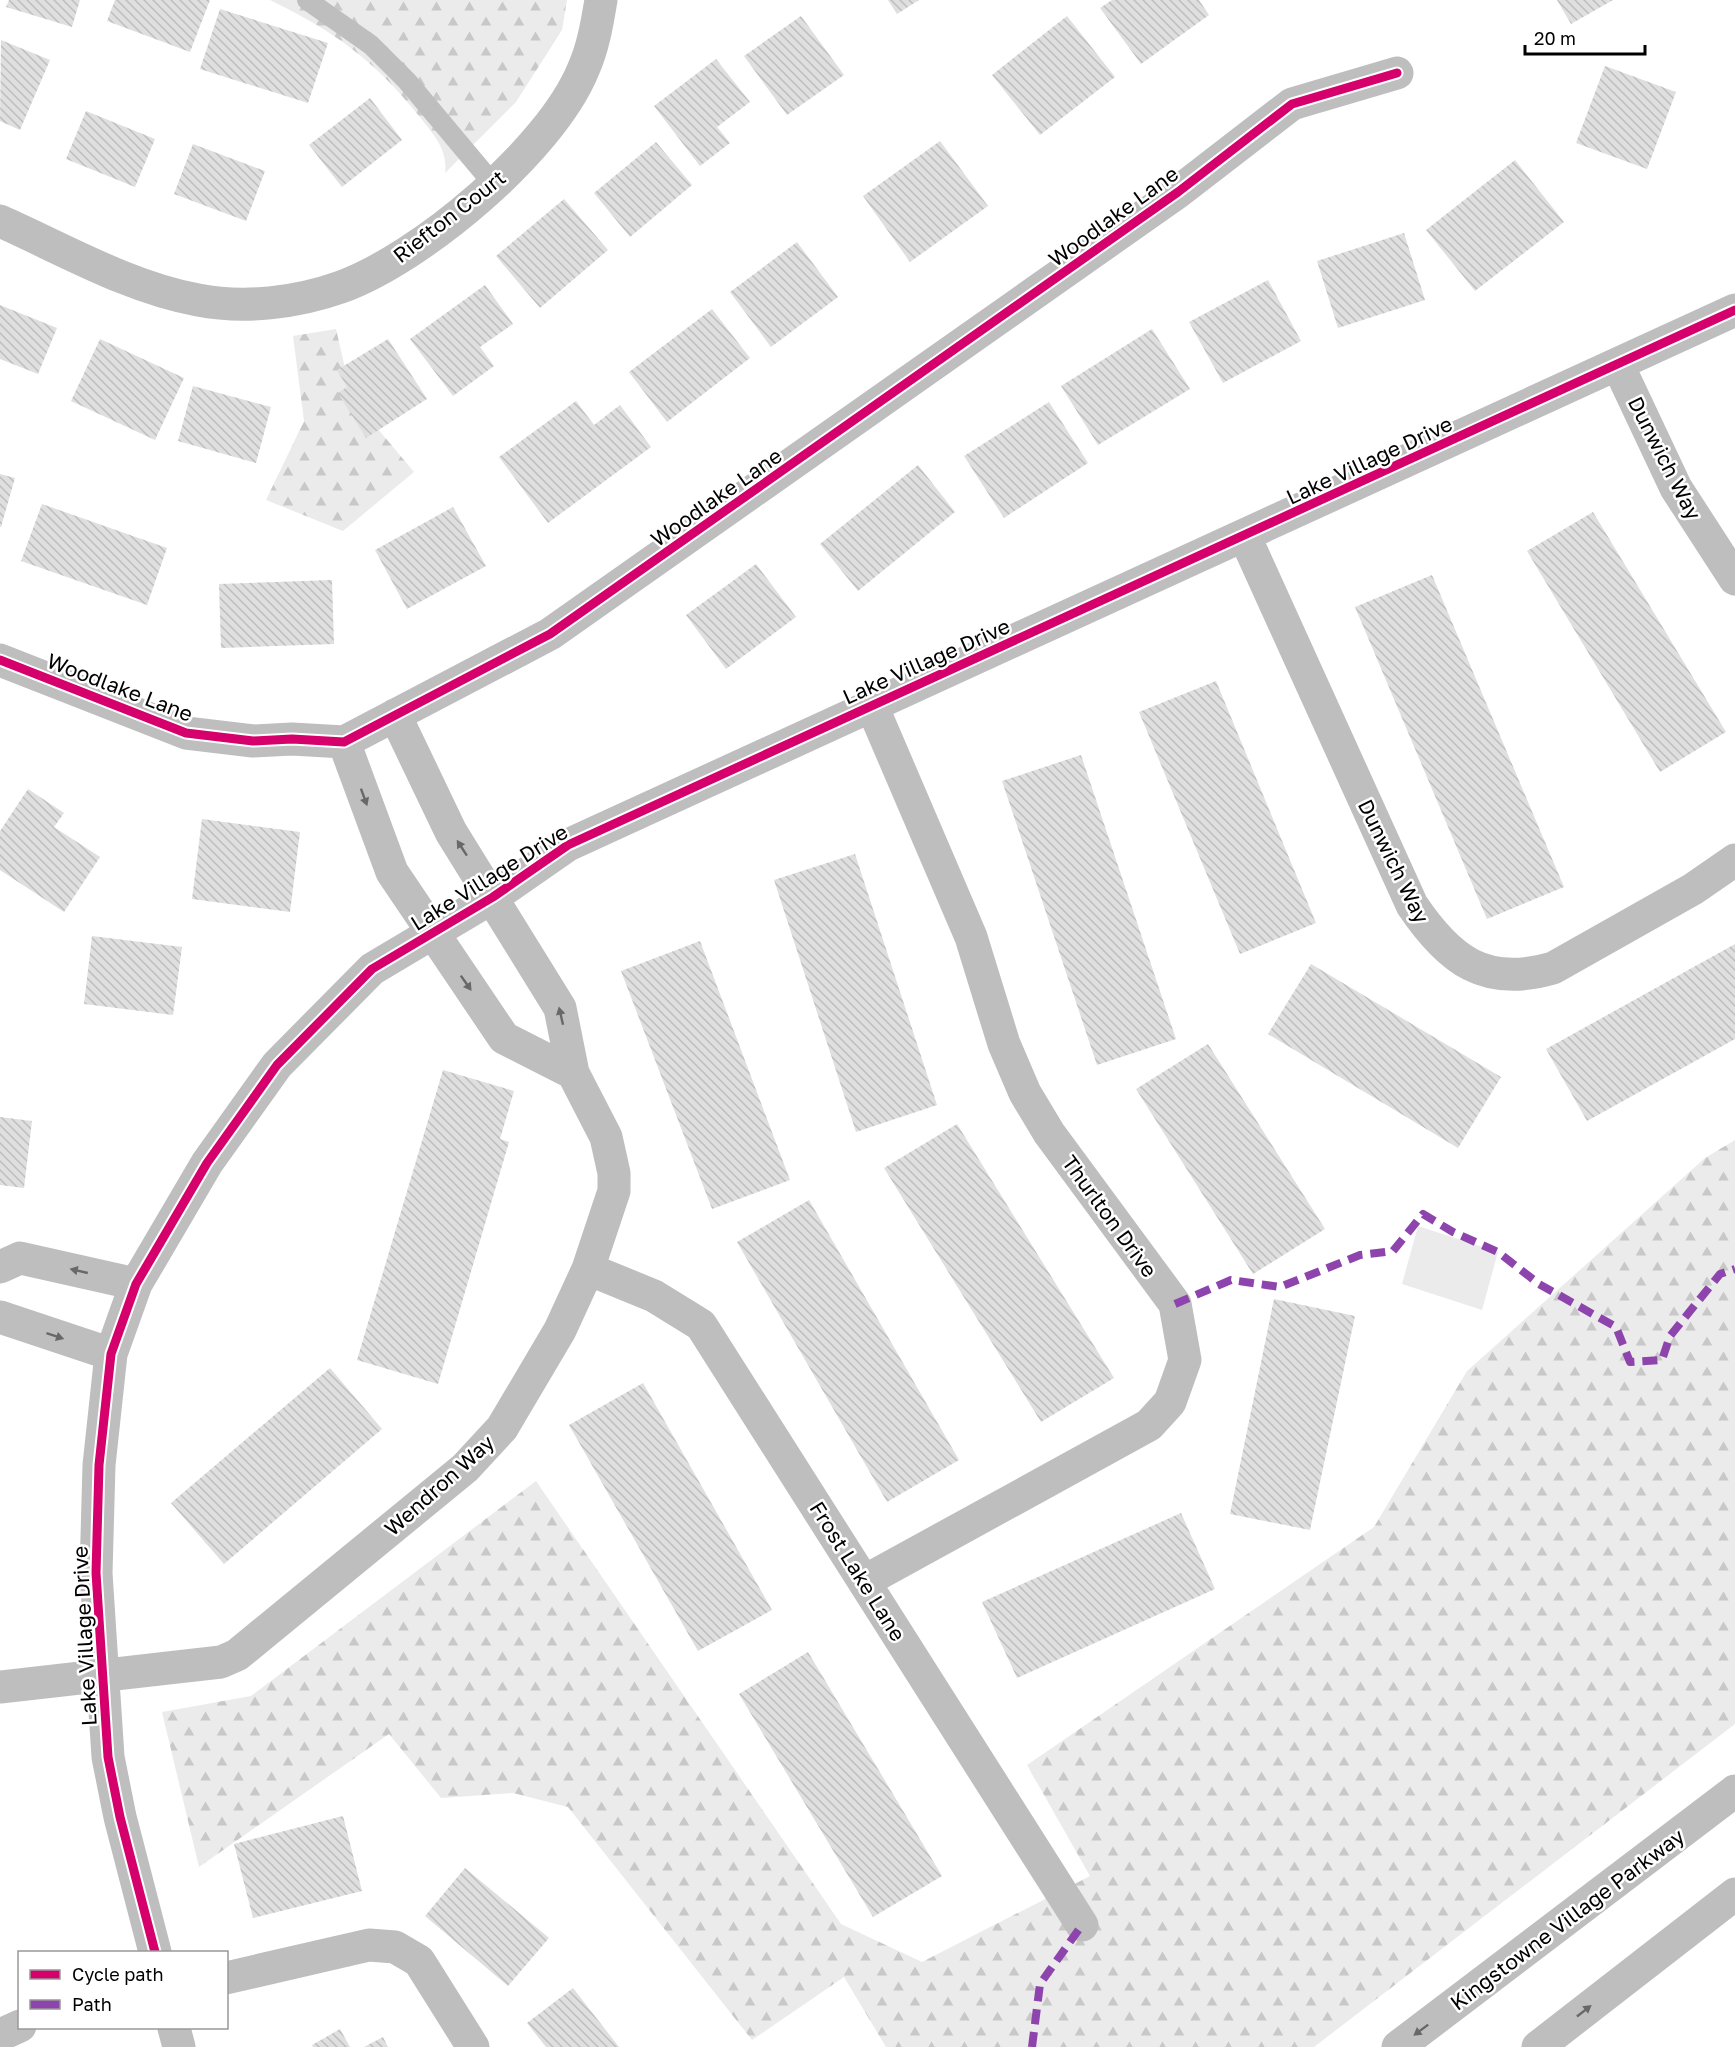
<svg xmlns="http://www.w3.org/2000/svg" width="1735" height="2047" viewBox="0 0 1735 2047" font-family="'Golos Text',sans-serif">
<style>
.forest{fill:url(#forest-firs)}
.park{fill:#ebebeb}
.building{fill:url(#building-back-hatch)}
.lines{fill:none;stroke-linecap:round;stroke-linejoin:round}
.service{stroke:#bebebe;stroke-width:20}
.minor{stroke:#bebebe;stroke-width:33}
.tertiary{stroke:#bebebe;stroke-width:33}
.quiet{stroke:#8e44ad;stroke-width:8;stroke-dasharray:15 8;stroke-linecap:butt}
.cycleway-casing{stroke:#fff;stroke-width:13}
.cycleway{stroke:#d6006c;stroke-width:9}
.oneway{fill:#686868}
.labels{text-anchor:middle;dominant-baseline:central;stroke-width:5;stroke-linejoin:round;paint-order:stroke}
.street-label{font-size:21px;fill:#000;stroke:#fff}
</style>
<defs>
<pattern id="forest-firs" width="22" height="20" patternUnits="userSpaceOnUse" patternTransform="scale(1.5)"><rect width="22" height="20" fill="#ebebeb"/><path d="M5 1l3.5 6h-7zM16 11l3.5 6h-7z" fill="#c8c8c8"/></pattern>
<pattern id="building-back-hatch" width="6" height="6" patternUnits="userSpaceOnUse" patternTransform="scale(1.5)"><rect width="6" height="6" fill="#dfdfdf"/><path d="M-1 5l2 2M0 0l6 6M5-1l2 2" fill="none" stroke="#bebebe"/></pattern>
</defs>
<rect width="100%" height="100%" fill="#fff"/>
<path class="forest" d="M 270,0 L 567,0 L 562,30 L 516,102 L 445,173 C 448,149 433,134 419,116 C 373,59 335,32 270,0 Z
M 336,329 L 352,398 L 414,472 L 343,531 L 266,500 L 304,421 L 293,336 Z
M 1735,1140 L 1735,1724 L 1314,2047 L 886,2047 L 844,1977 L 752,2040 L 568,1807 L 513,1793 L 441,1798 L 389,1734 L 199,1867 L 162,1712 L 251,1696 L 536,1481 L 841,1924 L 922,1962 L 1090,1876 L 1027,1765 L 1374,1527 L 1467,1371 L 1705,1158 Z"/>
<path class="park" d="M 1418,1226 L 1498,1252 L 1482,1310 L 1402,1284 Z"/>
<path class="building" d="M 9,0 L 80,0 L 72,27 L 6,7 Z
M 115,0 L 210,0 L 190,52 L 107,21 Z
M 888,0 L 919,0 L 897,14 Z
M 1112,0 L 1199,0 L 1209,15 L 1141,64 L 1100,8 Z
M 1557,0 L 1613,0 L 1571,24 Z
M 220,9 L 328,43 L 308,103 L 200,69 Z
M 801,16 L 844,75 L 787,115 L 744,56 Z
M 1067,16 L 1115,77 L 1040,135 L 992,75 Z
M 1,40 L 50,60 L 20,130 L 0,121 Z
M 716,59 L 750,102 L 717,127 L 730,143 L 700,166 L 654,106 Z
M 1605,66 L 1676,92 L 1647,169 L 1576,143 Z
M 370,98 L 402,140 L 342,187 L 309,145 Z
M 86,111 L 155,139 L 135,187 L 66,159 Z
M 940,141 L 988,206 L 910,262 L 863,196 Z
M 656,142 L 692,185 L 630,237 L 594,193 Z
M 193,144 L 265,171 L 246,221 L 174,194 Z
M 1515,160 L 1564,222 L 1475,291 L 1426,230 Z
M 564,199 L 608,250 L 540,308 L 496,256 Z
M 1404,233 L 1425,300 L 1338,328 L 1317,261 Z
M 797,242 L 838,297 L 771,347 L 730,292 Z
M 1268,280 L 1301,341 L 1223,383 L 1189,322 Z
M 485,285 L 513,324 L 480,347 L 494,366 L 453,396 L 410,339 Z
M 0,305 L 57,328 L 38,374 L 0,359 Z
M 712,309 L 750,358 L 667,422 L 629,372 Z
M 1152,329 L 1190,389 L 1098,445 L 1061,386 Z
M 100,339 L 184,378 L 155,440 L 71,401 Z
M 388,339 L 427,399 L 366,438 L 338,393 L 347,387 L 337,370 Z
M 193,386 L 271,407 L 256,463 L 178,441 Z
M 576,401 L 594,425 L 620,405 L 651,447 L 548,523 L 499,457 Z
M 1049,402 L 1088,463 L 1004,518 L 964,456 Z
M 918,465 L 955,512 L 858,591 L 820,544 Z
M 0,474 L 15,478 L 1,527 L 0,527 Z
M 42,504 L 167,548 L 147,605 L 21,561 Z
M 453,507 L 486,566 L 407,609 L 375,550 Z
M 1593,512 L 1726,732 L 1660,772 L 1527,551 Z
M 756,564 L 796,617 L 726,669 L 686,615 Z
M 1432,575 L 1564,887 L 1487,919 L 1355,607 Z
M 332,580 L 334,644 L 221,648 L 219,584 Z
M 1216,681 L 1316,923 L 1240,954 L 1139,712 Z
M 1081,755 L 1176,1039 L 1097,1065 L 1002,781 Z
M 28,789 L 64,813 L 54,827 L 100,857 L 64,912 L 0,870 L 0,831 Z
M 202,819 L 300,832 L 290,912 L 192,899 Z
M 855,854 L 937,1105 L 856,1132 L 774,880 Z
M 92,936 L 182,947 L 173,1015 L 84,1004 Z
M 700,941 L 790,1180 L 712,1209 L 621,971 Z
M 1735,944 L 1735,1039 L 1587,1121 L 1546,1049 Z
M 1311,964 L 1501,1077 L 1458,1148 L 1268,1034 Z
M 1208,1044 L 1325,1229 L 1253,1274 L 1136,1089 Z
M 443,1070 L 514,1091 L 500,1139 L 509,1142 L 438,1384 L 357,1360 Z
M 0,1117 L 32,1121 L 24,1188 L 0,1185 Z
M 957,1124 L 1114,1378 L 1041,1422 L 884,1168 Z
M 809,1200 L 959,1460 L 887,1502 L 737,1242 Z
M 1274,1299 L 1355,1316 L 1310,1530 L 1230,1514 Z
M 330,1368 L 382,1429 L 224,1564 L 171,1503 Z
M 643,1383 L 772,1610 L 698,1651 L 569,1425 Z
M 1181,1513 L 1215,1589 L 1017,1678 L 982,1602 Z
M 808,1652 L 942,1876 L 873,1917 L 739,1694 Z
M 343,1816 L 362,1891 L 253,1918 L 234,1844 Z
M 465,1868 L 549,1938 L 508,1986 L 425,1916 Z
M 573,1988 L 619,2047 L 546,2047 L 527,2023 Z
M 340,2029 L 350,2047 L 313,2047 L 312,2045 Z
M 383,2037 L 388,2047 L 364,2047 Z"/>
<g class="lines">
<path class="service" d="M 307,0 L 371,45 L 407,81 L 494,185"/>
<path class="minor" d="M 0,221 C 63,249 130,288 198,300 C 244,309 296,303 341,287 C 421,258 550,150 583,70 C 593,48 597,24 601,0
M 1618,365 L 1676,488 L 1735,579
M 1245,537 L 1412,905 C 1449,960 1485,988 1553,968 L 1693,889 L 1735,860
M 0,660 L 186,733 L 253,741 L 292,739 L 344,742 L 550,634 L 1178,192 L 1292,104 L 1397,73
M 344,742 L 392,872 L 504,1038 L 573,1073
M 0,1267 L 20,1258 L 136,1284
M 588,1269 L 654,1296 L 701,1325 L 1082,1925
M 0,1317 L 111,1354
M 865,1581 L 1149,1425 L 1170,1402 L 1185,1360 L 1175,1304 L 1049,1133 L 1025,1093 L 1004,1044 L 971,937 L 872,706
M 0,1687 L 221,1662 L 237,1655 L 465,1468 L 502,1428 L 560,1330 L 588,1269 L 614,1191 L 614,1173 L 606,1137 L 573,1073 L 560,1008 L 451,832 L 395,715
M 155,1952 L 120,1817 L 108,1757 L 96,1573 L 99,1465 L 111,1354 L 136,1284 L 207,1163 L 277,1065 L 372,969 L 493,897 L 568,845 L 1735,310
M 226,1978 L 369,1945 L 395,1947 L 419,1961 L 473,2047
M 174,2028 L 179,2047
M 0,2035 L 20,2026"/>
<path class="tertiary" d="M 1398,2047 L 1735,1791
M 1538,2047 L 1735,1894"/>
<path class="quiet" d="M 1175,1304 L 1231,1280 L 1280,1287 L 1360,1255 L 1393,1251 L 1423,1214 L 1453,1232 L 1498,1252 L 1539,1284 L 1616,1327 L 1630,1362 L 1662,1360 L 1670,1336 L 1720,1274 L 1735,1269
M 1032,2047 L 1040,1984 L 1082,1925"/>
<g class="cycleway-casing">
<path id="cycleway" d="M 0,660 L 186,733 L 253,741 L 292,739 L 344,742 L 550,634 L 1178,192 L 1292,104 L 1397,73
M 155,1952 L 120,1817 L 108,1757 L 96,1573 L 99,1465 L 111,1354 L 136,1284 L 207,1163 L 277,1065 L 372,969 L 493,897 L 568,845 L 1735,310"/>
</g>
<use href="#cycleway" class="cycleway"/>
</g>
<defs><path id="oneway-solid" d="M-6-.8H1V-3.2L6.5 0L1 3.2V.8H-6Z" transform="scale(1.5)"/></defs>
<g class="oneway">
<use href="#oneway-solid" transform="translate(364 797) rotate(70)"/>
<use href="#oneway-solid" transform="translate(462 848) rotate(-123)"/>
<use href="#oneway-solid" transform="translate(466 983) rotate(55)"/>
<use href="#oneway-solid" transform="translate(561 1016) rotate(-103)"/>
<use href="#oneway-solid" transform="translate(79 1271) rotate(-167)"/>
<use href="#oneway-solid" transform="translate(55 1336) rotate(18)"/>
<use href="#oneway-solid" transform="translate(1584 2011) rotate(-38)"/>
<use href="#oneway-solid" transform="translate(1421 2030) rotate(143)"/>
</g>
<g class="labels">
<g class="street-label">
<text transform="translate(449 216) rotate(-38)">Riefton Court</text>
<text transform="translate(1113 216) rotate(-36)">Woodlake Lane</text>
<text transform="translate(1665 458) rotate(63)">Dunwich Way</text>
<text transform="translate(1369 460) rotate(-25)">Lake Village Drive</text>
<text transform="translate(716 497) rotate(-35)">Woodlake Lane</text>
<text transform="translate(926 661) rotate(-24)">Lake Village Drive</text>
<text transform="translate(120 687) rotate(21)">Woodlake Lane</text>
<text transform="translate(1394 861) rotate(64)">Dunwich Way</text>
<text transform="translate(489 877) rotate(-32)">Lake Village Drive</text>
<text transform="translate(1110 1216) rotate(54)">Thurlton Drive</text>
<text transform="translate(439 1485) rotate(-42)">Wendron Way</text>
<text transform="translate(858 1571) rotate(58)">Frost Lake Lane</text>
<text transform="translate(84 1636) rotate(-93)">Lake Village Drive</text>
<text transform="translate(1567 1919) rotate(-37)">Kingstowne Village Parkway</text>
</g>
</g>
<rect x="18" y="1951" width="210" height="78" fill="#ffffff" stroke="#999999" stroke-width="1.5"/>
<rect x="30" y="1970" width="30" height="9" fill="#d6006c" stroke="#999999" stroke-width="1.5"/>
<text x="72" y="1981" font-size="18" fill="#000000">Cycle path</text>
<rect x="30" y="2000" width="30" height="9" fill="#8e44ad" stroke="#999999" stroke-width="1.5"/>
<text x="72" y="2011" font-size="18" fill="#000000">Path</text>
<path d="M1525 45v9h120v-9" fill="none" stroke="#000000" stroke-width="3"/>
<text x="1534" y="45" font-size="18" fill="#000000" stroke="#ffffff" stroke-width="4.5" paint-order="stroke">20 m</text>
</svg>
